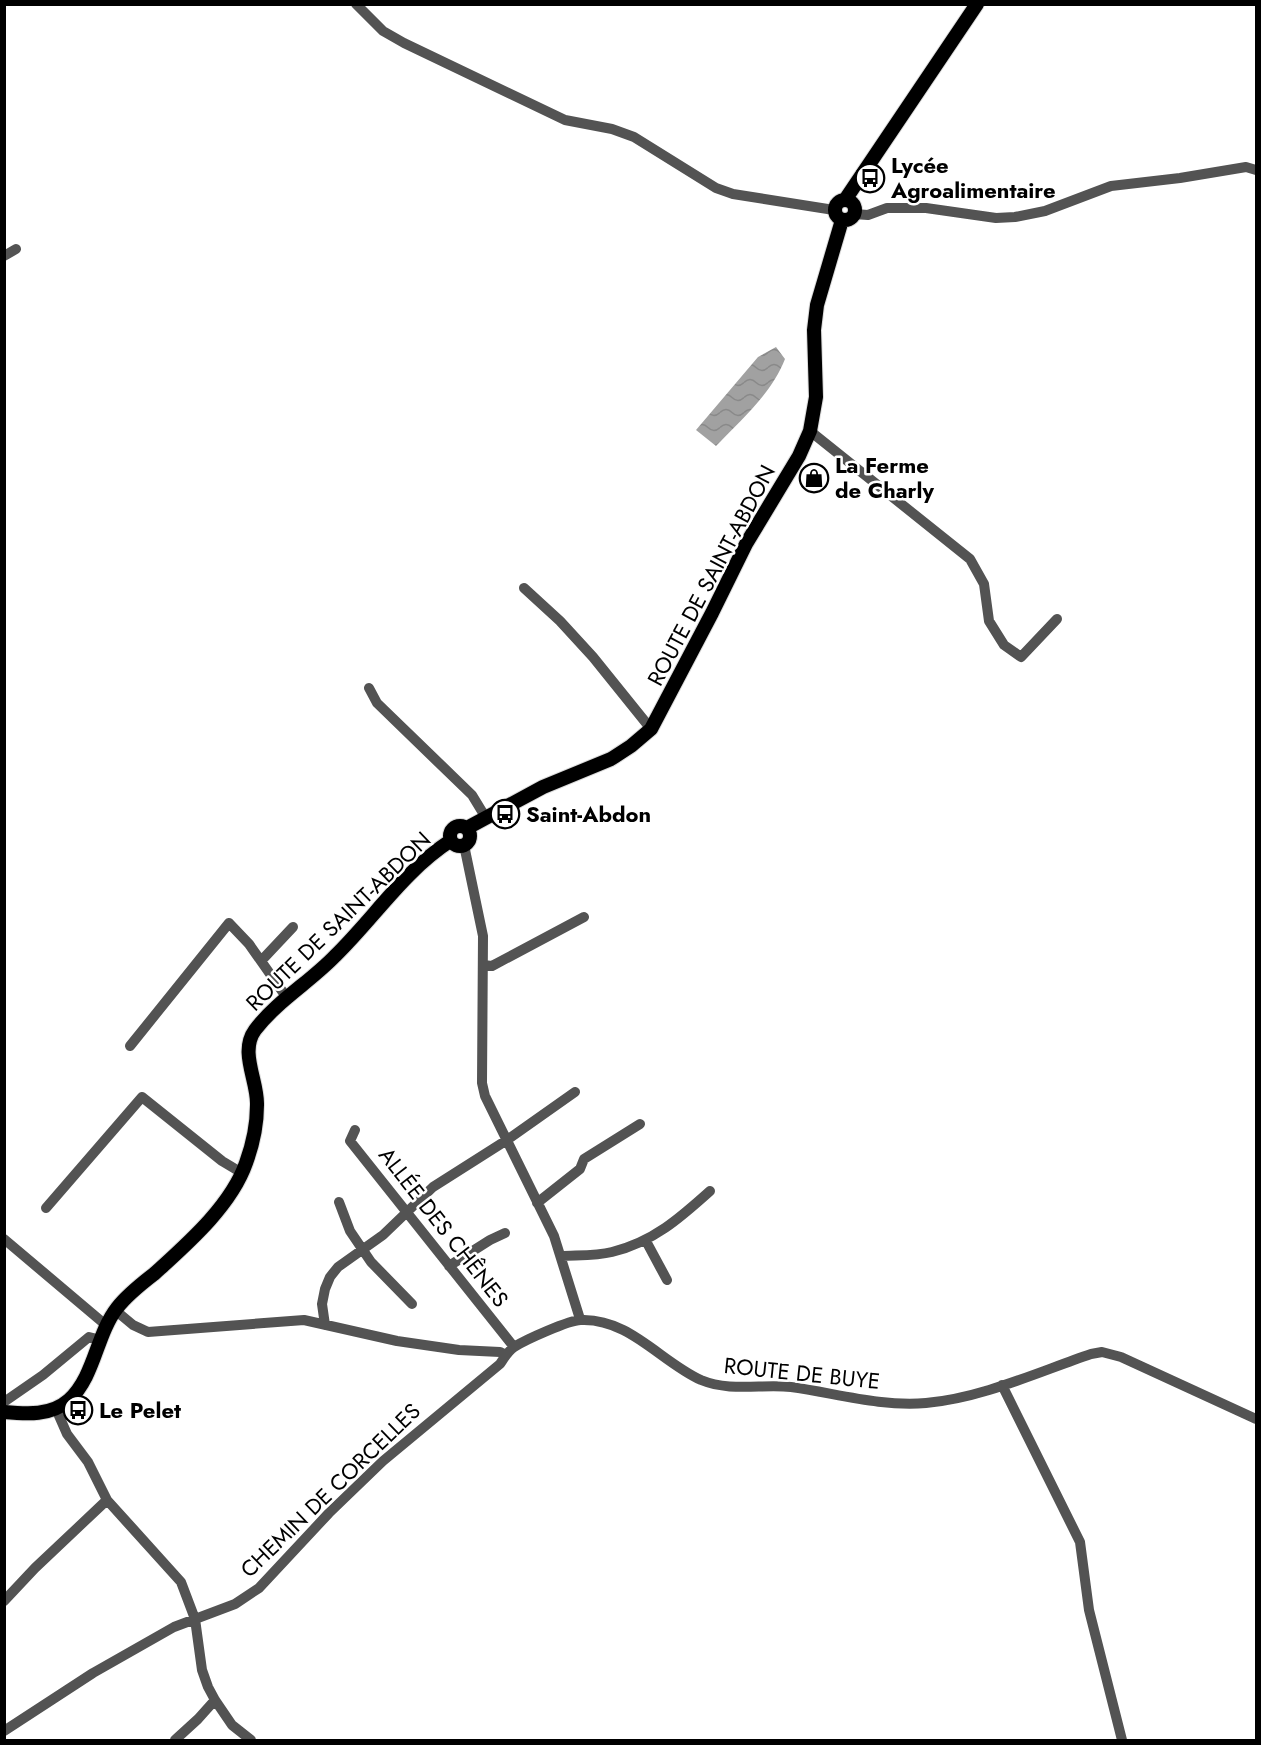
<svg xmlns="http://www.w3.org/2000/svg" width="1261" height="1745" viewBox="0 0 1261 1745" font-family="Jost,sans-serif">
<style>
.water{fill:url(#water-waves)}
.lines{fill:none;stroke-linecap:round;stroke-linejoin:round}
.major-casing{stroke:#dbdbdb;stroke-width:16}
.minor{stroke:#535353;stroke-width:10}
.major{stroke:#000;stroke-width:14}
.labels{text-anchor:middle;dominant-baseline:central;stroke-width:5;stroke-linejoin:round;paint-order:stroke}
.poi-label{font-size:22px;font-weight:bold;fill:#000;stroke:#fff;text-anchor:start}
.street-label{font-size:22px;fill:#000;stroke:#fff}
</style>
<defs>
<pattern id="water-waves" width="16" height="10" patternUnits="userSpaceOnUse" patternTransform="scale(1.5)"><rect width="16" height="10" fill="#a1a1a1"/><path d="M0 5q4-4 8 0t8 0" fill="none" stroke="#898989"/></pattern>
</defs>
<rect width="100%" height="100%" fill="#fff"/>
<path class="water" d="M 776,347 L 785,359 C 772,393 741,420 716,446 L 696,430 L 758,357 Z"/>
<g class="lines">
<g class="major-casing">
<path id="major" d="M835 210a10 10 0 1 1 20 0a10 10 0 1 1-20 0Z
M 845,200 L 977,4
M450 836a10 10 0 1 1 20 0a10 10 0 1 1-20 0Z
M 467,828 L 543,787 L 611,759 L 631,746 L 651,729 L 712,613 L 746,544 L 799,456 L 810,431 L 816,397 L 814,330 L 817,305 L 842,220
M 4,1412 C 27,1414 51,1416 69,1400 C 95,1376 96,1335 117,1308 C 127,1295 141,1284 154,1274 C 187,1244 231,1206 246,1163 C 253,1144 257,1125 257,1105 C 258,1081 239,1052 255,1030 C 277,1001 310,982 335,956 C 374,918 404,871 450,841"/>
</g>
<path class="minor" d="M 356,4 L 383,31 L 404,43 L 565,120 L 612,129 L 634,137 L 716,188 L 733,194 L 834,210
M 854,214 L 868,215 L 887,208 L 926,208 L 996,218 L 1015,217 L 1045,211 L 1111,186 L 1180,178 L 1246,167 L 1256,170
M 4,256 L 16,249
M 810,431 L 970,559 L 984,584 L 989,621 L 1004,645 L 1021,657 L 1057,619
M 524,588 L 560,621 L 593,657 L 651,729
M 369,688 L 377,703 L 472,795 L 486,818
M 464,845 L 483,936 L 482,1083 L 485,1096 L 554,1236 L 580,1319
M 261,961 L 293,927
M 483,965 L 492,966 L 584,917
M 130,1046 L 229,923 L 249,944 L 287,998
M 355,1130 L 350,1141 L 514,1347
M 339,1202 L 350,1231 L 371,1262 L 412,1304
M 537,1203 L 580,1169 L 584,1159 L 640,1124
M 46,1208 L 142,1097 L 222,1161 L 242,1173
M 4,1239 L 107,1326
M 646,1241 L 667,1280
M 561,1256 C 577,1255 596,1256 612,1252 C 653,1242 680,1218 710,1191
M 449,1266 L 490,1240 L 505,1233
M 115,1310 L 133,1325 L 148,1332 L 304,1320 L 397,1341 L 459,1350 L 500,1352 L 506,1355
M 325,1325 L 322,1304 L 325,1289 L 330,1277 L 338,1267 L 383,1235 L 433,1187 L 507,1140 L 575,1092
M 1002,1385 L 1080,1542 L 1089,1610 L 1122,1740
M 4,1402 L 43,1375 L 89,1337 L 101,1340
M 56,1409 L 67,1434 L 88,1462 L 107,1500 L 181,1582 L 195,1619 L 202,1670 L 208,1687 L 215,1700 L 232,1725 L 251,1740
M 4,1601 L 35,1568 L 107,1500
M 4,1731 L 93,1673 L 174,1627 L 235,1604 L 259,1588 L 329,1513 L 383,1461 L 500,1364 C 504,1358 508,1351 514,1347 C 525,1340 569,1320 581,1320 C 629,1318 661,1362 701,1380 C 730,1392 761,1384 791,1387 C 835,1393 881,1407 926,1403 C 982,1398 1038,1372 1091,1354 L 1102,1352 L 1121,1357 L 1256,1419
M 175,1740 L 198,1719 L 215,1700"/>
<use href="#major" class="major"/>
</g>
<defs>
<g id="bus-ring" transform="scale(1.5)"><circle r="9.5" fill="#fff" stroke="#000" stroke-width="1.5"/><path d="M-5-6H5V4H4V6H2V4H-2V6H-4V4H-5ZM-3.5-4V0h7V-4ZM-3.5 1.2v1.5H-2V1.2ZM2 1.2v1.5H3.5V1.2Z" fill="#000"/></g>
<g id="shop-ring" transform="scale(1.5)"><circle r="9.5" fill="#fff" stroke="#000" stroke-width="1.5"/><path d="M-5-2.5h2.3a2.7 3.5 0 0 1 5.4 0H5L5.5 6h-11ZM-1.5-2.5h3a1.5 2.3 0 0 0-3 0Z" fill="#000"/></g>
</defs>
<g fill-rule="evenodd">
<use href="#bus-ring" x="870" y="178"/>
<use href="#shop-ring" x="814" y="478"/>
<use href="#bus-ring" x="505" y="814"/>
<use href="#bus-ring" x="78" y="1410"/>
</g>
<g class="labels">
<g class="poi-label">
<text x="891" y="165">Lycée<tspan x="891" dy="25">Agroalimentaire</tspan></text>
<text x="835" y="465">La Ferme<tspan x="835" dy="25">de Charly</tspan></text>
<text x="526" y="814">Saint-Abdon</text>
<text x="99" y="1410">Le Pelet</text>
</g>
<g class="street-label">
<text transform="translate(711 575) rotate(-62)">ROUTE DE SAINT-ABDON</text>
<text transform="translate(338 921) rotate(-44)">ROUTE DE SAINT-ABDON</text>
<text transform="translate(444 1227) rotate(52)">ALLÉE DES CHÊNES</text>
<text transform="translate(802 1373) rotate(6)">ROUTE DE BUYE</text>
<text transform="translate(330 1490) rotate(-44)">CHEMIN DE CORCELLES</text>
</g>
</g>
<rect width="1261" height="1745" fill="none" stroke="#000000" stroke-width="12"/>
</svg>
